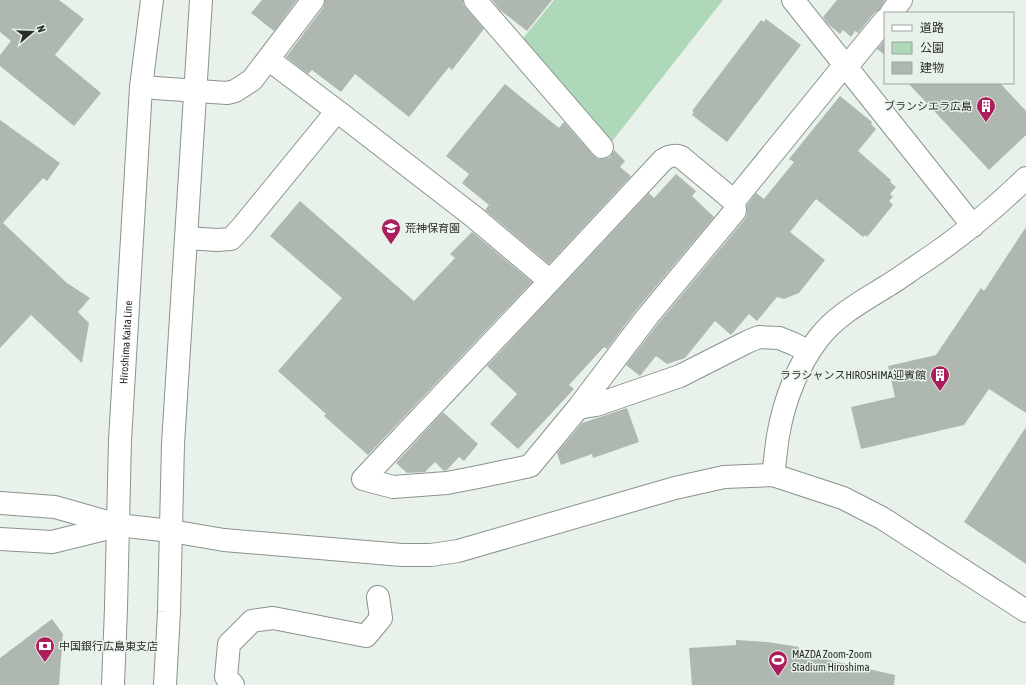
<svg xmlns="http://www.w3.org/2000/svg" width="1026" height="685" viewBox="0 0 1026 685" font-family="'Asap Condensed','Noto Sans JP',sans-serif">
<style>
.green{fill:#afd8b8}
.building{fill:#aeb8b0}
.lines{fill:none;stroke-linecap:round;stroke-linejoin:round}
.street-casing{stroke:#8a938c;stroke-width:24}
.secondary-casing{stroke:#8a938c;stroke-width:24}
.street{stroke:#fff;stroke-width:22}
.secondary{stroke:#fff;stroke-width:22}
.labels{text-anchor:middle;dominant-baseline:central;stroke-width:3;stroke-linejoin:round;paint-order:stroke}
.poi-label{font-size:11px;fill:#2a2e2a;stroke:#e8f2ea;text-anchor:start}
.street-label{font-size:11px;fill:#2a2e2a;stroke:#e8f2ea}
</style>
<rect width="100%" height="100%" fill="#e8f2ea"/>
<path class="green" d="M 554,0 L 723,0 L 610,144 L 520,42 Z"/>
<path class="building" d="M 0,0 L 59,0 L 84,19 L 55,55 L 101,93 L 74,126 L 0,66 L 0,55 L 11,41 L 0,32 Z
M 262,0 L 297,0 L 274,31 L 251,13 Z
M 325,0 L 463,0 L 463,3 L 466,8 L 484,29 L 452,70 L 449,67 L 409,117 L 355,74 L 341,92 L 312,70 L 308,74 L 286,57 L 323,8 Z
M 492,0 L 552,0 L 527,31 L 500,10 Z
M 837,0 L 885,0 L 880,9 L 875,12 L 858,33 L 855,31 L 851,37 L 843,30 L 840,34 L 828,24 L 823,17 Z
M 766,19 L 801,45 L 727,142 L 692,115 L 694,112 L 692,111 L 761,20 L 764,22 Z
M 885,40 L 885,55 L 877,49 Z
M 908,83 L 1000,83 L 1026,111 L 1026,135 L 989,170 Z
M 505,84 L 559,128 L 564,122 L 593,155 L 598,159 L 604,159 L 610,157 L 614,150 L 625,161 L 620,167 L 631,176 L 549,264 L 485,210 L 489,205 L 462,183 L 469,174 L 446,156 Z
M 840,96 L 872,122 L 871,124 L 876,129 L 858,151 L 891,180 L 890,182 L 896,187 L 890,194 L 893,197 L 889,201 L 893,205 L 867,237 L 865,235 L 863,237 L 816,199 L 790,232 L 825,260 L 799,293 L 784,299 L 777,297 L 757,321 L 749,314 L 731,335 L 715,321 L 685,358 L 667,364 L 656,356 L 640,376 L 626,365 L 657,325 L 745,219 L 747,214 L 747,205 L 756,193 L 764,199 L 794,162 L 789,159 Z
M 0,120 L 60,163 L 47,181 L 43,178 L 3,223 L 67,283 L 90,298 L 78,312 L 89,323 L 82,363 L 31,315 L 0,348 Z
M 676,174 L 696,191 L 692,196 L 714,217 L 637,309 L 607,349 L 604,347 L 569,385 L 574,389 L 518,449 L 490,424 L 517,394 L 487,366 L 649,193 L 654,198 Z
M 300,201 L 414,301 L 455,258 L 450,254 L 472,232 L 532,282 L 368,455 L 324,416 L 326,414 L 278,371 L 342,298 L 270,236 Z
M 1026,227 L 1026,413 L 989,389 L 964,425 L 861,449 L 851,407 L 895,397 L 888,366 L 936,355 L 981,288 L 984,291 Z
M 627,408 L 639,442 L 593,458 L 592,454 L 561,465 L 557,453 L 582,423 Z
M 443,412 L 478,444 L 464,461 L 459,457 L 447,470 L 444,471 L 435,462 L 425,472 L 407,473 L 396,463 Z
M 1026,427 L 1026,564 L 964,522 Z
M 52,619 L 63,634 L 59,685 L 0,685 L 0,658 Z
M 736,640 L 768,642 L 799,647 L 798,653 L 895,675 L 894,685 L 692,685 L 689,648 L 736,645 Z"/>
<g class="lines">
<g class="street-casing">
<path id="street" d="M 475,0 L 602,147
M 793,0 L 973,226
M 891,13 L 901,0
M 268,59 L 337,111
M 141,87 L 227,93 L 235,91 L 252,80 L 313,0
M 734,201 L 681,157 C 674,154 669,156 663,160 L 550,281 L 363,479 L 393,487 L 447,483 L 478,477 L 530,466 L 578,408 L 647,317 L 735,211 L 734,201 L 838,73 L 853,59 L 885,20
M 186,238 L 217,240 L 231,239 L 242,227 L 337,111 L 474,217 L 550,281
M 578,408 L 596,405 L 680,376 L 747,342 L 759,337 L 779,338 L 794,344 L 809,352
M 773,475 C 775,462 776,449 778,436 C 784,401 797,367 818,339 C 836,315 863,301 887,286 C 899,279 909,271 920,264 C 958,239 993,210 1026,178
M 233,685 L 226,677 L 229,644 L 252,621 L 273,618 L 366,636 L 381,618 L 378,597"/>
</g>
<g class="secondary-casing">
<g id="secondary">
<path d="M 0,503 L 55,507 L 118,525 L 171,531 L 224,540 L 402,555 L 431,555 L 458,551 L 675,488 L 724,477 L 773,475 L 843,498 L 882,518 L 1026,611"/>
<path d="M 0,539 L 52,542 L 117,526"/>
<path id="s1" d="M 113,685 L 116,608 L 120,440 L 141,87 L 152,0"/>
<path d="M 165,685 L 169,612 L 173,444 L 201,0"/>
</g>
</g>
<use href="#street" class="street"/>
<use href="#secondary" class="secondary"/>
</g>
<defs>
<g id="building-pin" transform="scale(1)"><path d="M0 17L-7.5 6A9.5 9.5 0 1 1 7.5 6Z" fill="#ac1e5b" stroke="#e8f2ea"/><path d="M-4-6H4V6H1V3H-1V6H-4ZM-2.5-4.3h1.7v1.8h-1.7ZM.8-4.3h1.7v1.8H.8ZM-2.5-1h1.7V.8h-1.7ZM.8-1h1.7V.8H.8Z" fill="#fff"/></g>
<g id="school-pin" transform="scale(1)"><path d="M0 17L-7.5 6A9.5 9.5 0 1 1 7.5 6Z" fill="#ac1e5b" stroke="#e8f2ea"/><path d="M0-5L7-2L0 1L-7-2ZM-4 1L0 2.5L4 1V4Q0 6-4 4Z" fill="#fff"/></g>
<g id="bank-pin" transform="scale(1)"><path d="M0 17L-7.5 6A9.5 9.5 0 1 1 7.5 6Z" fill="#ac1e5b" stroke="#e8f2ea"/><path d="M-6-4H6V4H-6ZM0-2.3a2.3 2.3 0 1 0 0 4.6a2.3 2.3 0 1 0 0-4.6Z" fill="#fff"/></g>
<g id="stadium-pin" transform="scale(1)"><path d="M0 17L-7.5 6A9.5 9.5 0 1 1 7.5 6Z" fill="#ac1e5b" stroke="#e8f2ea"/><path d="M0-5a6.5 5 0 1 0 0 10a6.5 5 0 1 0 0-10ZM-3.5-1.8h7v3.6h-7Z" fill="#fff"/></g>
</defs>
<g fill-rule="evenodd">
<use href="#building-pin" x="986" y="106"/>
<use href="#school-pin" x="391" y="228"/>
<use href="#building-pin" x="940" y="375"/>
<use href="#bank-pin" x="45" y="646"/>
<use href="#stadium-pin" x="778" y="660"/>
</g>
<g class="labels">
<g class="poi-label">
<text x="972" y="106" text-anchor="end">ブランシエラ広島</text>
<text x="405" y="228">荒神保育園</text>
<text x="926" y="375" text-anchor="end">ララシャンスHIROSHIMA迎賓館</text>
<text x="59" y="646">中国銀行広島東支店</text>
<text x="792" y="654">MAZDA Zoom-Zoom<tspan x="792" dy="13">Stadium Hiroshima</tspan></text>
</g>
<g class="street-label">
<text stroke="none"><textPath href="#s1" startOffset="343">Hiroshima Kaita Line</textPath></text>
</g>
</g>
<rect x="884" y="12" width="130" height="72" fill="#e8f2ea" stroke="#9ca49d"/>
<rect x="892" y="25" width="20" height="6" fill="#ffffff" stroke="#9ca49d"/>
<text x="920" y="32" font-size="12" fill="#2a2e2a">道路</text>
<rect x="892" y="42" width="20" height="12" fill="#afd8b8" stroke="#9ca49d"/>
<text x="920" y="52" font-size="12" fill="#2a2e2a">公園</text>
<rect x="892" y="62" width="20" height="12" fill="#aeb8b0" stroke="#9ca49d"/>
<text x="920" y="72" font-size="12" fill="#2a2e2a">建物</text>
<g transform="translate(32 32) rotate(71)" stroke="#e8f2ea" stroke-width="3" paint-order="stroke">
<path d="M0-3L7 15L0 10L-7 15Z" fill="#2a2e2a"/>
<text y="-6" font-size="11" font-weight="bold" text-anchor="middle" fill="#2a2e2a">N</text>
</g>
</svg>
